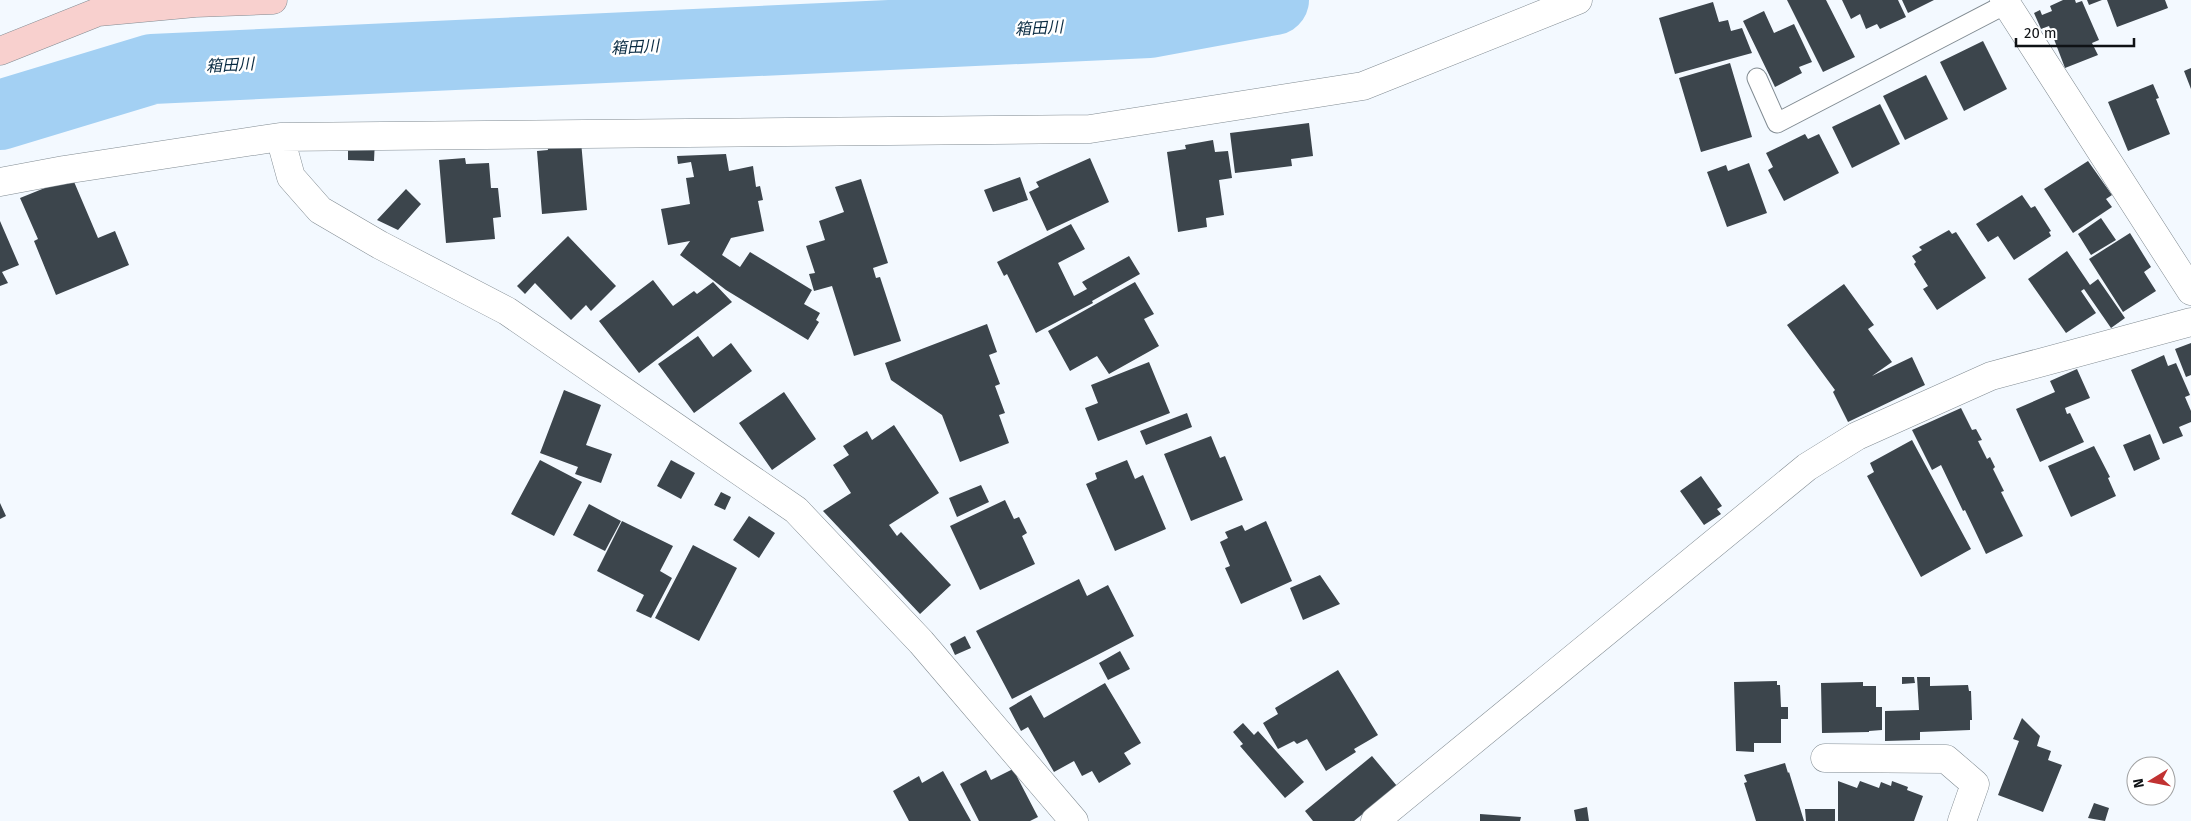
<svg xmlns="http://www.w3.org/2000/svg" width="2191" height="821" viewBox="0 0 2191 821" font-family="'Fira Sans','Noto Sans JP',sans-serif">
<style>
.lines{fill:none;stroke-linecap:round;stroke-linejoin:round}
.river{stroke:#a3d0f3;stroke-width:70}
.building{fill:#3c454c}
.service-casing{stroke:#818b92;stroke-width:21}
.minor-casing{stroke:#818b92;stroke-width:29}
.secondary-casing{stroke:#818b92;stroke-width:29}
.service{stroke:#fff;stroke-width:19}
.minor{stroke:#fff;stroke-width:28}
.secondary{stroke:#f8d0ce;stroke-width:28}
.labels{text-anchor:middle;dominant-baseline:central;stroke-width:5;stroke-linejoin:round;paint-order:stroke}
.water-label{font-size:16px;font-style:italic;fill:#0a2c43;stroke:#fff}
</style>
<rect width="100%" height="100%" fill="#f3f9ff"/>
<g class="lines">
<path class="river" d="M 0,115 L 152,69 L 1149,23 L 1274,0"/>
</g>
<path class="building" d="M 1787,0 L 1826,0 L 1855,57 L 1823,72 Z
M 1842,0 L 1898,0 L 1906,17 L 1880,29 L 1877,24 L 1866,29 L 1860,14 L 1851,19 Z
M 1902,0 L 1934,0 L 1908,13 Z
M 2063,0 L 2075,0 L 2076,3 L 2082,1 L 2099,40 L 2092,43 L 2098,55 L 2065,68 L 2049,26 L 2041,29 L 2034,13 L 2040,10 L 2042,15 L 2052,11 L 2050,6 Z
M 2087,0 L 2102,0 L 2089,5 Z
M 2107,0 L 2165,0 L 2168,8 L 2117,27 Z
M 1713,2 L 1719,22 L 1728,20 L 1731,31 L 1742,28 L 1752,53 L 1675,74 L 1659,18 Z
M 1764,11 L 1774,33 L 1794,24 L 1812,62 L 1799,67 L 1802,73 L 1775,87 L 1743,21 Z
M 1983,41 L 2007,89 L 1964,111 L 1940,62 Z
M 1730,63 L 1752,137 L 1701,152 L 1679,78 Z
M 2191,68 L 2191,89 L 2184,71 Z
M 1926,75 L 1948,119 L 1905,140 L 1883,96 Z
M 2153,84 L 2159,98 L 2156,99 L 2170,134 L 2128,151 L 2108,102 Z
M 1880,104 L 1900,144 L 1852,168 L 1832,127 Z
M 1309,123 L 1313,156 L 1291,159 L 1292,166 L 1235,173 L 1230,133 Z
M 1805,134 L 1808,139 L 1819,134 L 1839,173 L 1784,201 L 1768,170 L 1773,167 L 1766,153 Z
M 348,139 L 375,139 L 374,161 L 348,160 Z
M 1213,140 L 1215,152 L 1228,151 L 1232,178 L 1219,180 L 1224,215 L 1206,218 L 1207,227 L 1178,232 L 1167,152 L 1186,149 L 1185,145 Z
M 581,141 L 587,210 L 542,214 L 537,151 L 548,150 L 547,145 Z
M 726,154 L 729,171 L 753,166 L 756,187 L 760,186 L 763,200 L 758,201 L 764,231 L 731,238 L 722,255 L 740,267 L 750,252 L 812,290 L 804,304 L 820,313 L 816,320 L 819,322 L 808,340 L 726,290 L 680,255 L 690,241 L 668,245 L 661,209 L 690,204 L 686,178 L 694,177 L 691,162 L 678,164 L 677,156 Z
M 465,158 L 466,164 L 489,163 L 491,188 L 498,188 L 501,217 L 493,218 L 495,239 L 446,243 L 439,160 Z
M 1090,158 L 1109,202 L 1047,231 L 1029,192 L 1039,187 L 1036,182 Z
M 2088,161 L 2112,195 L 2106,199 L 2112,207 L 2073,233 L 2044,189 Z
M 1749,163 L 1767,213 L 1727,227 L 1707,172 L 1726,165 L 1728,171 Z
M 72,177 L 98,238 L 115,231 L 129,265 L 56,295 L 34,241 L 38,239 L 20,198 Z
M 1020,177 L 1028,200 L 993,212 L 984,190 Z
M 861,179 L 888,263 L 873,268 L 876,278 L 880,277 L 901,341 L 854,356 L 832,286 L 814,291 L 809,274 L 815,273 L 806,246 L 825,240 L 819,221 L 844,212 L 835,187 Z
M 406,189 L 421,204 L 398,230 L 377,220 Z
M 2022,195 L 2031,208 L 2035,206 L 2051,231 L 2049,232 L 2051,236 L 2014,260 L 1998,236 L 1988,242 L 1976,224 Z
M 2101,218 L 2116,240 L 2091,255 L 2078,234 Z
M 0,221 L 19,265 L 2,272 L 8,283 L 0,286 Z
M 1071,224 L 1085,249 L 1058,263 L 1074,296 L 1087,289 L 1082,282 L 1129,256 L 1140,274 L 1092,301 L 1093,303 L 1036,333 L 1007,274 L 1004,276 L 997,262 Z
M 1949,230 L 1952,234 L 1956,232 L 1986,278 L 1937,310 L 1923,289 L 1928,286 L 1914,264 L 1916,262 L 1912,256 L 1922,250 L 1919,247 Z
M 2130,233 L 2151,267 L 2144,272 L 2156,291 L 2123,312 L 2089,259 Z
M 568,236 L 616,286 L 591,311 L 586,305 L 571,320 L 535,283 L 525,294 L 517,286 Z
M 2067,251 L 2090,285 L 2098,279 L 2125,318 L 2111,328 L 2084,289 L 2081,291 L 2096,313 L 2066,333 L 2028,279 Z
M 653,280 L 673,306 L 694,291 L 697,294 L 713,282 L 732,302 L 639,373 L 599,321 Z
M 1135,282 L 1154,314 L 1144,319 L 1159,346 L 1109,374 L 1097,356 L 1070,371 L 1048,331 Z
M 1844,284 L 1874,325 L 1868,329 L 1892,362 L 1872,376 L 1912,357 L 1925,385 L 1848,422 L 1833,392 L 1835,390 L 1787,325 Z
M 987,324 L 997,352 L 989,355 L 1000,384 L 995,386 L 1005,413 L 999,415 L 1009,443 L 960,462 L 942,415 L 891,380 L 885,363 Z
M 698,336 L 713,357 L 731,343 L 752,371 L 694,413 L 658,364 Z
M 2191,343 L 2191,375 L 2186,377 L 2175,349 Z
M 2164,355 L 2168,366 L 2176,363 L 2190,395 L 2185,397 L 2191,411 L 2191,422 L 2179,427 L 2183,436 L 2163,444 L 2131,370 Z
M 1149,362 L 1170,413 L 1098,441 L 1085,408 L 1098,403 L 1091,385 Z
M 2077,369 L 2090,398 L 2065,408 L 2067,414 L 2070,413 L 2084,442 L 2040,462 L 2016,409 L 2055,392 L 2050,381 Z
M 564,390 L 601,405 L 586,445 L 612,454 L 601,483 L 575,474 L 578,467 L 540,453 Z
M 784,392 L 816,439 L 772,470 L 739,423 Z
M 1961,408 L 1972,430 L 1976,429 L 1982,440 L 1978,441 L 1987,459 L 1990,457 L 1995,467 L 1993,469 L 2004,491 L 2001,492 L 2023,536 L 1986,554 L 1965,510 L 1963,511 L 1941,465 L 1932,470 L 1912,430 Z
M 1187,413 L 1192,427 L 1146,445 L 1140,431 Z
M 894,425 L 939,493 L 889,525 L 897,536 L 901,532 L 951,585 L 920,614 L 823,511 L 851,493 L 833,465 L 849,455 L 843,446 L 867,431 L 872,440 Z
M 2150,434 L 2160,459 L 2134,471 L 2123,445 Z
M 1211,436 L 1220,458 L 1225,456 L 1243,500 L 1191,521 L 1164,454 Z
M 1912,440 L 1971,549 L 1921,577 L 1867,476 L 1874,472 L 1870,463 Z
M 2094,446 L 2110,477 L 2108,478 L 2116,496 L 2071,517 L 2048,466 Z
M 540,460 L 582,482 L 554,536 L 511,514 Z
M 671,460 L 695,473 L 681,499 L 657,486 Z
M 1127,460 L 1135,479 L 1143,475 L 1166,529 L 1115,551 L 1086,484 L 1097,479 L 1095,473 Z
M 1701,476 L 1722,506 L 1717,509 L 1721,514 L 1704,525 L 1680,491 Z
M 981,485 L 989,502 L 957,517 L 949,498 Z
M 721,492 L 731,497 L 725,510 L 714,505 Z
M 1005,500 L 1014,519 L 1019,517 L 1027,533 L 1022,536 L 1035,564 L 980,590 L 950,526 Z
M 0,503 L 6,516 L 0,519 Z
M 589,504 L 621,521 L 605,551 L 573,535 Z
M 749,516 L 775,533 L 759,558 L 733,540 Z
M 622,521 L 673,546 L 660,571 L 672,578 L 651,618 L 636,611 L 644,595 L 597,571 Z
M 1266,521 L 1292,581 L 1241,604 L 1225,568 L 1230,566 L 1220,542 L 1228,538 L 1225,532 L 1242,525 L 1245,531 Z
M 693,545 L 737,568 L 699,641 L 655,618 Z
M 1320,575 L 1340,604 L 1303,620 L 1290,588 Z
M 1079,579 L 1087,596 L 1108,585 L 1134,636 L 1012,699 L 976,631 Z
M 965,636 L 971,648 L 955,655 L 950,644 Z
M 1120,651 L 1130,669 L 1108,680 L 1099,663 Z
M 1338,670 L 1378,735 L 1354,749 L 1356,752 L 1326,771 L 1307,739 L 1297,744 L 1294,741 L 1278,749 L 1263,723 L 1278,714 L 1275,708 Z
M 1902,677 L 1914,677 L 1915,683 L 1902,684 Z
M 1917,677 L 1930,677 L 1930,686 L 1968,685 L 1969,691 L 1971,691 L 1972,720 L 1970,720 L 1970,730 L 1920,732 L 1920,740 L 1885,741 L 1885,711 L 1919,710 Z
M 1777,681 L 1777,685 L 1780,685 L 1781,707 L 1788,707 L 1788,719 L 1781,719 L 1781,743 L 1754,743 L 1754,752 L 1736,751 L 1734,682 Z
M 1863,682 L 1863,686 L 1876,686 L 1876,707 L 1882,707 L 1882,730 L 1869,731 L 1869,732 L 1822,733 L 1821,683 Z
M 1105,683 L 1141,743 L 1124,753 L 1131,764 L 1099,783 L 1092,771 L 1082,776 L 1074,761 L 1054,772 L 1028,727 L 1021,731 L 1009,708 L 1031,695 L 1044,718 Z
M 2022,718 L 2040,736 L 2037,746 L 2051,751 L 2048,760 L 2062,765 L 2043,812 L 1998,795 L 2019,741 L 2013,739 Z
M 1243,723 L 1254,735 L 1258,731 L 1304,782 L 1285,798 L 1240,746 L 1243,744 L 1233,732 Z
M 1372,756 L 1397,786 L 1354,821 L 1313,821 L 1305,811 Z
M 1785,763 L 1788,773 L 1789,772 L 1804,821 L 1756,821 L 1744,783 L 1747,782 L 1744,775 Z
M 1013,769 L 1038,817 L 1030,821 L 979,821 L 960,784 L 986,770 L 991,780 Z
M 943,771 L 971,821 L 909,821 L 893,791 L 919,776 L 922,783 Z
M 1838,781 L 1857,788 L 1860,781 L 1879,788 L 1881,782 L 1891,786 L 1892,781 L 1908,787 L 1907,790 L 1923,796 L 1914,821 L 1838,821 Z
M 2094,803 L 2109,808 L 2105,821 L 2088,818 Z
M 1587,807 L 1589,821 L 1576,821 L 1574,810 Z
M 1805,809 L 1835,809 L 1835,821 L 1806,821 Z
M 1480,814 L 1521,817 L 1520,821 L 1480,821 Z"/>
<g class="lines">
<g class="service-casing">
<path id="service" d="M 1757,78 L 1777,123 L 2006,4"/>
</g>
<g class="minor-casing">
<path id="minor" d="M 2004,0 L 2191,291
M 280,137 L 291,177 L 320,210 L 380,245 L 507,311 L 796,510 L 921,642 L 1074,821
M 0,182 L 64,170 L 280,137 L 1090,129 L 1363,86 L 1578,0
M 1825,758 L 1946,759 L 1975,784 L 1962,821
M 1375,821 L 1807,467 L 1857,436 L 1991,376 L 2191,322"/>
</g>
<g class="secondary-casing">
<path id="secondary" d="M 0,51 L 98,12 L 195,3 L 273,0"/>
</g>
<use href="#service" class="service"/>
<use href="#minor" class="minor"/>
<use href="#secondary" class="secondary"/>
</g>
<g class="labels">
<g class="water-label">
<text transform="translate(1039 28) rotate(-3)">箱田川</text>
<text transform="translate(635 47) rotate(-3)">箱田川</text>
<text transform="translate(230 65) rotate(-3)">箱田川</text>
</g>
</g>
<g transform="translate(2151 781) rotate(260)"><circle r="24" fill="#ffffff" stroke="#9fa0a1"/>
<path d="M0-4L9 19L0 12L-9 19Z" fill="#c13232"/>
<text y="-8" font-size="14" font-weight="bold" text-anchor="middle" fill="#0f1215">N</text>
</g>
<path d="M2016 38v8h118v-8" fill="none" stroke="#0f1215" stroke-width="2.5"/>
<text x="2024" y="38" font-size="15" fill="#0f1215" stroke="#ffffff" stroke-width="4" paint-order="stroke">20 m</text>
</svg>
